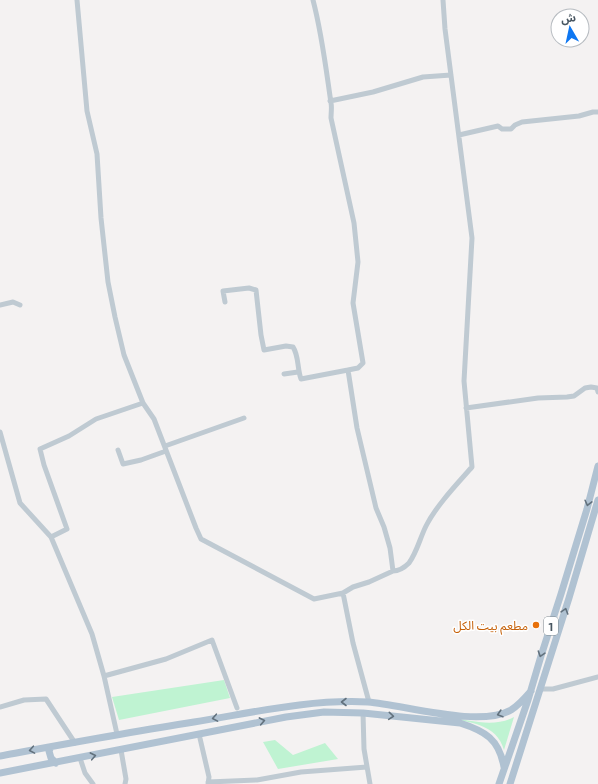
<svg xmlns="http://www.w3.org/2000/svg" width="598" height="784" viewBox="0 0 598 784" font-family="'Exo 2','Noto Sans Arabic',sans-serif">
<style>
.green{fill:#bff3d2}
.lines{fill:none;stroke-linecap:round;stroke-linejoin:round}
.minor{stroke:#bfcad2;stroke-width:5}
.major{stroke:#b0c2d2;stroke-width:7}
.oneway{stroke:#62717d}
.food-dot{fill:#e8710a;stroke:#fff;stroke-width:1.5}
.labels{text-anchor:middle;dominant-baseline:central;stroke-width:3;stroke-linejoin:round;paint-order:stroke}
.shield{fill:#fff;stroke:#7f8990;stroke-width:1}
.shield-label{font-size:11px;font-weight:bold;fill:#485661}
.food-label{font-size:12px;fill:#c56008;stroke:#fff;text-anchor:end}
</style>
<rect width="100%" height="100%" fill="#f4f2f2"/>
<path class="green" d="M 224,680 L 230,698 L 119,720 L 112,697 Z
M 447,717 C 469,720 494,728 514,717 L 504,750 C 497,724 469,722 447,718 Z
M 275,740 L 293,755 L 325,743 L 338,759 L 278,769 L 263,742 Z"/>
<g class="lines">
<path class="minor" d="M 77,0 L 87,111 L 97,154 L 101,218 L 108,282 L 115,317 L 124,355 L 143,403 L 154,419 L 196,528 L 201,539 L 314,599 L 343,593 L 353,587 L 369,582 L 393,571 L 390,548 L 384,527 L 376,508 L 357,428 L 348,370 L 358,368 L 363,363 L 353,303 L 358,262 L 354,223 L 331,118 C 331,113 332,107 331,103 C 326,69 322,34 313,0
M 330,101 L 373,92 L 423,77 L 451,75
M 459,135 L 498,126 L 502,129 L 511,129 L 515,125 L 522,122 L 579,116 L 593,112 L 598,112
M 225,302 L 223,291 L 249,288 L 256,290 L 261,335 L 264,350 L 286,346 L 293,347 C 299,356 297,368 301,379 L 348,370
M 0,305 L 13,302 L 20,305
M 284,374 L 298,372
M 466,408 L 538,398 L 567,397 L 574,396 L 585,388 L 591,387 L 597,388 L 598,392
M 0,432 L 20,503 L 51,537 L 92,634 L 104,676 L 117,734
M 165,446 L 244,418
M 118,450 L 123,464 L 141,460 L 166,451
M 51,537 L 67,529 L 44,465 L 40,449 L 69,436 L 96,419 L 143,403
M 393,571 C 399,571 404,568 409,563 C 417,552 420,538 426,526 C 436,506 457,484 472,467 L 464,381 L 472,238 L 445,29 L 443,0
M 343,593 L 353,643 L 369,702
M 104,676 L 166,659 L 212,640 L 237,708
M 541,689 L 553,689 L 598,677
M 0,707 L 24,700 L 46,699 L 75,743
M 363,713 L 364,749 L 370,784
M 199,734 L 209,777 L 208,784
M 121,750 L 126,779 L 125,784
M 80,758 L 85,773 L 93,784
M 208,782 L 257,780 L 301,772 L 367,767"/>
<path class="major" d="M 51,747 L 49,751 L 51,758 L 56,763
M 0,756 C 65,744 129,732 194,722 C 251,713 309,699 368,702 C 405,705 479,728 511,710 C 519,705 525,698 531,691
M 0,773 L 286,717 L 324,712 L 363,713 L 460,723 C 485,731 499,739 504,767
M 499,784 L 528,700 L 541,656 L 561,594 L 587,509 L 598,466
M 510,784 L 569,598 L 598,500"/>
</g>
<defs><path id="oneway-chevron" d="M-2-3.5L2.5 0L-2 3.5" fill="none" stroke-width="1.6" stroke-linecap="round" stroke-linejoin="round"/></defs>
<g class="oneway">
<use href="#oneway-chevron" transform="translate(588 503) rotate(104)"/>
<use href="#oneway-chevron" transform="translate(565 611) rotate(-73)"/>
<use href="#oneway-chevron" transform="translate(541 654) rotate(108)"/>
<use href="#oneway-chevron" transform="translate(344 702) rotate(180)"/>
<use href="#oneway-chevron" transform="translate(500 714) rotate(163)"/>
<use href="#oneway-chevron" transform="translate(391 716) rotate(5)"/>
<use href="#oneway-chevron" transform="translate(215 718) rotate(170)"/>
<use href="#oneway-chevron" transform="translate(262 721) rotate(-11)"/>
<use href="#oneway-chevron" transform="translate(32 750) rotate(170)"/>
<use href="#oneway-chevron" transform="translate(93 756) rotate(-11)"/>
</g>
<circle class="food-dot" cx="536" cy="625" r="4"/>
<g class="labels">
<rect class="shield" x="544" y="617" width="14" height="18" rx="3"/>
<g class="shield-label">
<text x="551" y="626">1</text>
</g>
<g class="food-label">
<text x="528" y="625">مطعم بيت الكل</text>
</g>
</g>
<g transform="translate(570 28) rotate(351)"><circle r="19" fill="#ffffff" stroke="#b6bbc0"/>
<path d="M0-3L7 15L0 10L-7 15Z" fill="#0e77f2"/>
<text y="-6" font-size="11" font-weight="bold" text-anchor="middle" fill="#485661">ش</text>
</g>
</svg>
